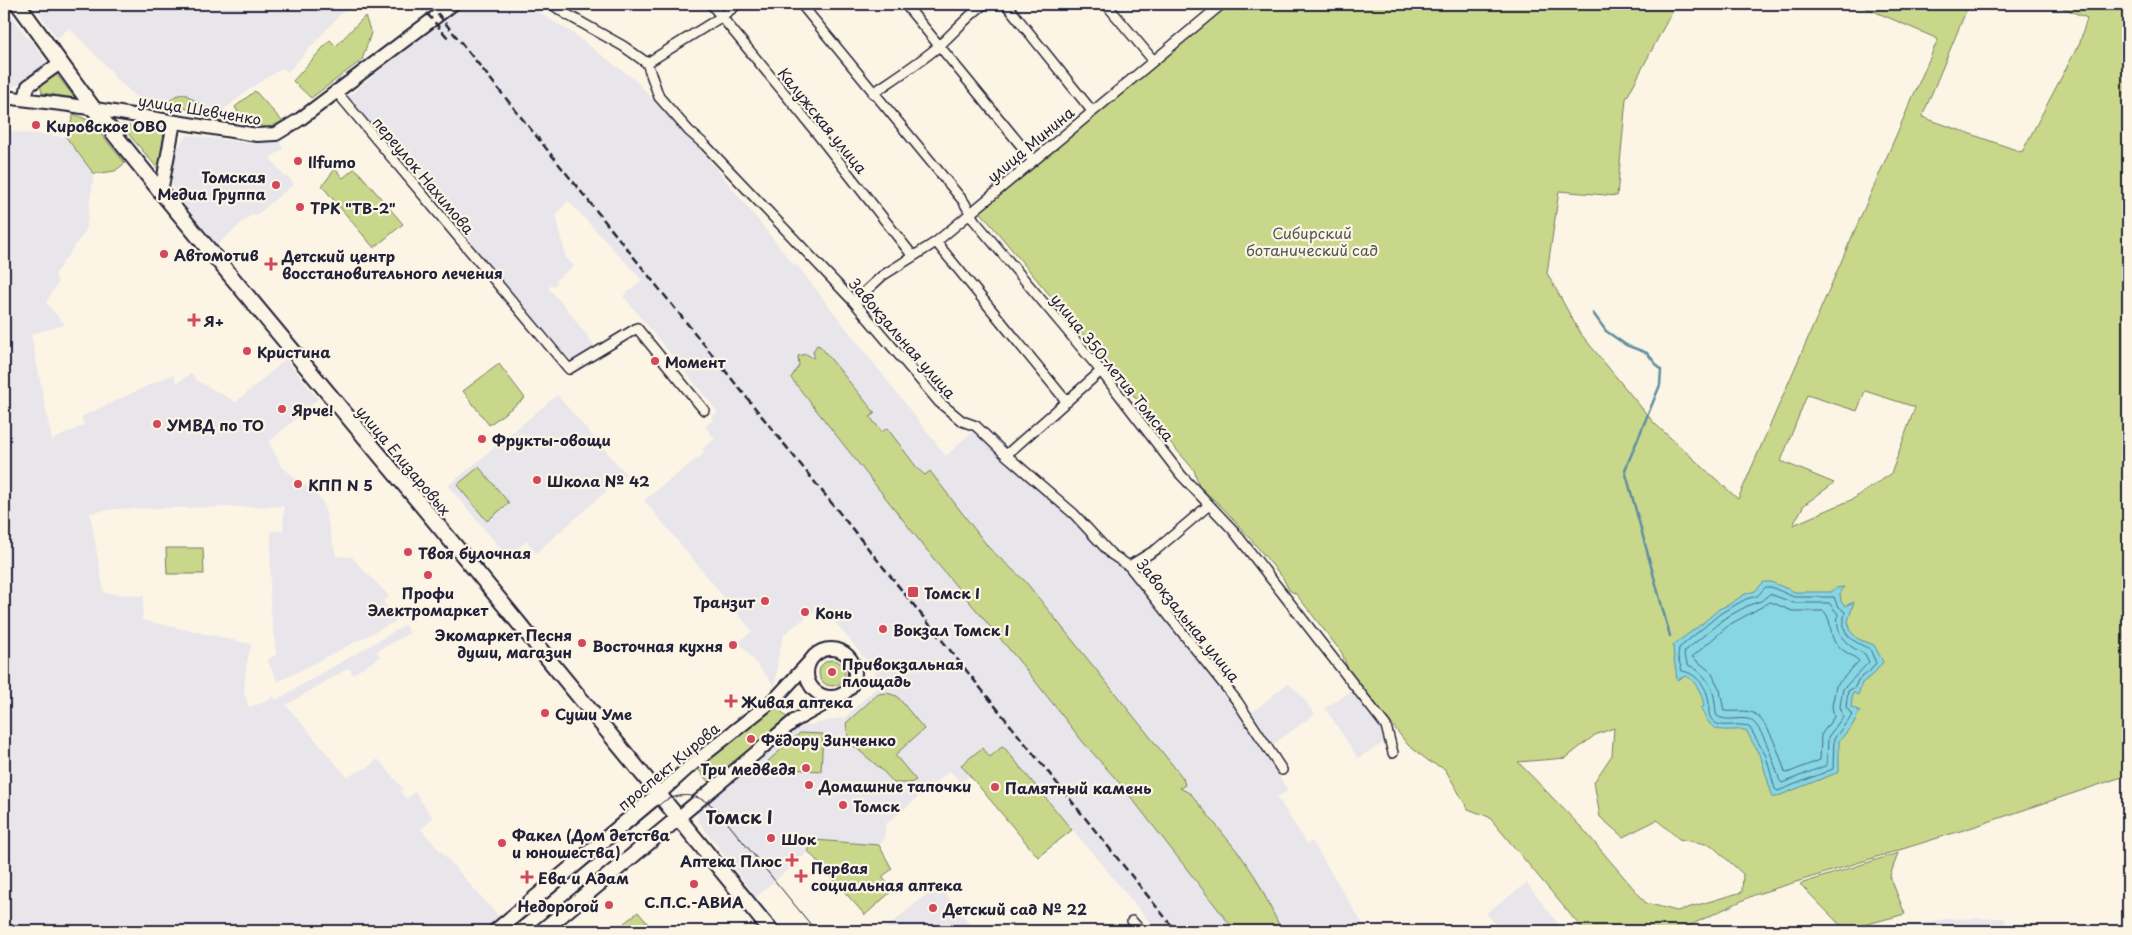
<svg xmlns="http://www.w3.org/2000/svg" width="2132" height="935" viewBox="0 0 2132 935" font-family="'Playpen Sans',sans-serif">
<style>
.built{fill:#e8e6ea}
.green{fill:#c9d78a;stroke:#767c62;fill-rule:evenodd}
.water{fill:#87d6e3;stroke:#5f8ea0}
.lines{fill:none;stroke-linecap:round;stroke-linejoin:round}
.shore{stroke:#4a6a7e;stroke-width:1}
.stream{stroke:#5f8ea0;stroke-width:2.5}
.street-casing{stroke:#22223b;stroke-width:12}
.secondary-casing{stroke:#22223b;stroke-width:16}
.primary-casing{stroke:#22223b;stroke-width:18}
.street{stroke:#fcf5e5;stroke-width:9}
.secondary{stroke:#fcf5e5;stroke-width:12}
.primary{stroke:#fcf5e5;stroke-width:14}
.tram{stroke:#22223b;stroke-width:1}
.rail{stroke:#22223b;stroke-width:2.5;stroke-dasharray:8 4;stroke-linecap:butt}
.poi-dot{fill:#d1495b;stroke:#fcf5e5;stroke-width:2}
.labels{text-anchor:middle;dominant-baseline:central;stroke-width:4.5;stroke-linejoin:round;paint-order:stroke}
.street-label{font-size:15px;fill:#22223b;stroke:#fcf5e5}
.poi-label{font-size:15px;font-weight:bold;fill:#22223b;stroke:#fcf5e5;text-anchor:start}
.park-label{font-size:15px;fill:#545853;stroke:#fcf5e5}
.quarter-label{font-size:18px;font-weight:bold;fill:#22223b;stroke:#fcf5e5}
</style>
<rect width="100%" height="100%" fill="#fcf5e5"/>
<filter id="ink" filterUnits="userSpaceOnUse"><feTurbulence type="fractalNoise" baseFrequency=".02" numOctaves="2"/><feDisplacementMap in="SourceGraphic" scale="10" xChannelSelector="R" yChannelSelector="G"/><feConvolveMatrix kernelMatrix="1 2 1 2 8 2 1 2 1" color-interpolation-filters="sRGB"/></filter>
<g filter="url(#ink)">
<path class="built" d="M 4,4 L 24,34 L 35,45 L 47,63 L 44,70 L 7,90 L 4,90 Z
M 33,4 L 350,4 L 288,72 L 283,68 L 252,87 L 222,111 L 213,113 L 142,102 L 113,76 L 114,74 L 69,28 L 57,39 Z
M 463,4 L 525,4 L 571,32 L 635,80 L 707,157 L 795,266 L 797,265 L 946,456 L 975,429 L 1073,516 L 1127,568 L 1234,701 L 1288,791 L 1277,797 L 1307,844 L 1312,841 L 1367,931 L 1157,931 L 1003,746 L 961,783 L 950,771 L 885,825 L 884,840 L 879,845 L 815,840 L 805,855 L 756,897 L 698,821 L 697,811 L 700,807 L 795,728 L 845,717 L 878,686 L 875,671 L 830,616 L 830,611 L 820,607 L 784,634 L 778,659 L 775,687 L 739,642 L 752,631 L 644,500 L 704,453 L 702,449 L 715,439 L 705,426 L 713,420 L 711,417 L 718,412 L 623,296 L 642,280 L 568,201 L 556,214 L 566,258 L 574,266 L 556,280 L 557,283 L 548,288 L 565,306 L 596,348 L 580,359 L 577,356 L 571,361 L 512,294 L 393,143 L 388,146 L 348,96 Z
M 4,131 L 66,137 L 94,174 L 86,230 L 55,274 L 58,283 L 46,302 L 65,325 L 31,334 L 52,440 L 84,425 L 81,417 L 173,374 L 177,383 L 192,373 L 196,380 L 236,402 L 286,359 L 318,399 L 269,442 L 281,466 L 303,484 L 312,489 L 323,502 L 336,556 L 352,557 L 366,573 L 367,573 L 389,596 L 383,602 L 396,621 L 278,682 L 267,660 L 276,654 L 270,606 L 271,531 L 283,531 L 284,506 L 114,509 L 90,513 L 104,593 L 144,596 L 142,620 L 251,644 L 246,668 L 244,693 L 249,707 L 265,702 L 273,696 L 276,700 L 405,625 L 410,633 L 377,651 L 380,657 L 353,674 L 349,668 L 286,705 L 347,777 L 368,767 L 378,759 L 403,789 L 400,791 L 406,799 L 415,792 L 433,818 L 421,829 L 501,919 L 486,931 L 4,931 Z
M 188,135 L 256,144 L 278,139 L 283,149 L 270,158 L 285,177 L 287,176 L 294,184 L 255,216 L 252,214 L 217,245 L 177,196 L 171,182 L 175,153 L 182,141 Z
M 557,395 L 626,474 L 536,553 L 527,541 L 508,557 L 448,486 Z
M 1288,683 L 1300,694 L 1315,714 L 1271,746 L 1250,714 Z
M 1353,690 L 1389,740 L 1358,758 L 1325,708 Z
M 1527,883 L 1556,921 L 1564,931 L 1501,931 L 1486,913 Z
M 938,885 L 976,931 L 882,931 Z
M 2004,918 L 2007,931 L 1875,931 L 1946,919 Z"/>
<path class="green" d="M 1228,4 L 1676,4 L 1626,99 L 1617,196 L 1559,191 L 1547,273 L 1580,333 L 1654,423 L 1738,499 L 1938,39 L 1857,4 L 1969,4 L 1922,117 L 2022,152 L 2080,42 L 2087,18 L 2054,4 L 2128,4 L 2128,775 L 1967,829 L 1754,895 L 1678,931 L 1584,931 L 1489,817 L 1468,809 L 1445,769 L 1430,762 L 1408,745 L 1347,667 L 1342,653 L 1307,608 L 1296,594 L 1289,590 L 1283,578 L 1253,542 L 1224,509 L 1199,486 L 1194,470 L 1170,442 L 1162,431 L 1151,426 L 1149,414 L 978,209 ZM 1865,391 L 1915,407 L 1891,474 L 1853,499 L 1793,525 L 1804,505 L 1834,483 L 1781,461 L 1807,395 L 1857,411 ZM 1614,728 L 1612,755 L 1594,782 L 1600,817 L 1623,837 L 1657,820 L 1679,839 L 1711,845 L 1743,874 L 1742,892 L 1677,911 L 1646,903 L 1583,829 L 1518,762 L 1566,758 L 1595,735 Z
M 365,16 L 371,33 L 362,60 L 311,98 L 293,81 L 330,40 L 336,46 Z
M 56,74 L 75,98 L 42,93 L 40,85 Z
M 255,91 L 282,121 L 270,128 L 244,122 L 235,107 Z
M 185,94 L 213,113 L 168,106 C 171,97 175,95 185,94 Z
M 74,114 L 90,121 L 125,163 L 115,171 L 94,174 L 66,137 Z
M 121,125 L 160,130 L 164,134 L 159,170 Z
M 355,168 L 403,224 L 374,248 L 322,186 L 335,169 L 343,178 Z
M 817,345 L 820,346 L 875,413 L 870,417 L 882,432 L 887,428 L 918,469 L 925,475 L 930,471 L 989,548 L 1025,581 L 1183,778 L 1185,785 L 1180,788 L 1191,794 L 1241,856 L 1256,878 L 1282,931 L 1235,931 L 1123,787 L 1083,742 L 1024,667 L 941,568 L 791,378 L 799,365 L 798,356 L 806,354 L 813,358 L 814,356 L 813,351 Z
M 499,364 L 525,398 L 489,425 L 463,391 Z
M 479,467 L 509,503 L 487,521 L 457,485 Z
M 166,548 L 203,548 L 204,574 L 167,574 Z
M819 673a13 13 0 1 1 26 0a13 13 0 1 1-26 0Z
M 887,693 L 897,696 L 924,729 L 895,755 L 916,780 L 911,783 L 894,783 L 881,769 L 849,742 L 846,723 L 878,694 Z
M 776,705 L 787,718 L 709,783 L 698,769 Z
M 800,733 L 823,734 L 821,771 L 773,768 L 768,761 Z
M 1003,746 L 1072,830 L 1038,857 L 961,765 L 982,748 L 990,757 Z
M 815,840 L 879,845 L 892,869 L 882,877 L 893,890 L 865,915 L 808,851 Z
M 1898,853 L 1890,876 L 1905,914 L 1845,930 L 1800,884 Z
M 638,912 L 654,931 L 614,931 Z"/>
<path class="water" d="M 1764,582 L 1771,582 L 1795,592 L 1831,592 L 1836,588 L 1844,587 L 1840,594 L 1841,602 L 1845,606 L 1854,602 L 1848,621 L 1851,632 L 1858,639 L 1874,645 L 1883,662 L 1873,675 L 1862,683 L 1858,695 L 1853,692 L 1851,707 L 1860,711 L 1852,726 L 1839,741 L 1839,772 L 1773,798 L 1761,758 L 1746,730 C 1719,729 1713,736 1701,708 L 1704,706 C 1702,694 1697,682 1686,676 L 1677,680 C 1676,668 1673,658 1673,645 L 1703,623 L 1719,609 L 1728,605 L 1745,594 L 1755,591 Z"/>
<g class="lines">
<path class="shore" d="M 1766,587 L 1771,587 L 1794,597 L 1834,597 L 1837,605 L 1845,612 C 1840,636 1851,640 1870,649 L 1876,663 L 1870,671 L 1858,680 L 1855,687 L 1848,691 L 1846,707 L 1852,715 L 1834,739 L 1833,769 L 1778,791 L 1775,789 L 1766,756 L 1750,728 C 1739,720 1721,731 1712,720 C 1708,715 1709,710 1709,705 C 1709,689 1697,673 1682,671 L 1678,657 L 1679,648 L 1721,613 L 1746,599 L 1757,596 Z
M 1770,594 L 1794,603 L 1829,603 L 1838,614 C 1835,636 1847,646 1865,654 L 1869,662 L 1843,689 L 1840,706 L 1843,717 L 1828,737 L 1827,765 L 1782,783 L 1780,781 C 1775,768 1763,723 1748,719 C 1738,717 1726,722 1717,716 C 1715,711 1716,709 1715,704 C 1714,686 1703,671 1688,665 L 1684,656 L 1685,651 L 1725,618 L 1749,605 L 1761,601 Z
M 1771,602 L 1792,611 L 1824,611 C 1832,621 1829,630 1834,641 C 1840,651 1852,654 1859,661 L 1836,686 L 1832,706 L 1834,717 L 1821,735 L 1820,760 L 1787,773 L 1785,772 C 1780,756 1768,718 1751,712 C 1742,710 1732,712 1724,711 L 1720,690 L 1711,672 L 1692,657 L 1729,625 Z"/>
<path class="stream" d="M 1593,313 L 1606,331 L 1626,345 L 1647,353 L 1661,370 L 1660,385 L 1625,470 L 1670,636"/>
<g class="street-casing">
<path id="street" d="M 552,4 L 566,14 L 623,46 L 647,63 L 659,97 L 689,131 L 705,145 L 854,302 L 939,402 L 962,421 L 976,426 L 1006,455 L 1074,514 L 1111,554 L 1129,566 L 1237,701 L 1282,770
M 711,4 L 804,117 L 912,255
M 801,4 L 964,202 L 974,220 L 1101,371 L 1181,475 L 1233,530 L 1386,726 L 1393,753
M 905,4 L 1032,159
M 1006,4 L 1092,111
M 1106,4 L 1153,60
M 647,63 L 721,17 L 738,4
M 335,90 L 569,369 L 637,328 L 704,410
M 873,93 C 895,78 918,64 939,46 C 954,32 967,17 984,4
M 936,242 L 1067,402
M 854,302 L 882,276 L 936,242 L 1222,4
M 1006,455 L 1101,371
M 1129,566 L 1157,549 L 1209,505
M 1132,921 L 1141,931"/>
</g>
<g class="secondary-casing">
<path id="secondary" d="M 4,97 L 70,105 L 257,135 L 276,134 L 299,120 L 453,4
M 25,99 L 28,86 L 60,63
M 161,192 L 174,122
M807 673a24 24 0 1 1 48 0a24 24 0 1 1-48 0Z
M 659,794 L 689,767 L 777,697 L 811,660
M 678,818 L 794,721 L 841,695"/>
</g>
<g class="primary-casing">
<path id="primary" d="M 18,4 L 94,109 L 161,192 L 476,571 L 771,931
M 496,931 L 659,794
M 542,931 L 678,818"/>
</g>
<use href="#street" class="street"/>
<use href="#secondary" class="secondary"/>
<use href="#primary" class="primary"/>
<path class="tram" d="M 507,931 L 664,801 C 684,791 701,795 717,810 L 816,931"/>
<path class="rail" d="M 419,4 L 448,38
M 430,4 L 1176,931"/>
</g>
</g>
<g class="poi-dot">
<circle cx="36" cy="125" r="5"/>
<circle cx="298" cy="161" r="5"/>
<circle cx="276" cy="185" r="5"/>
<circle cx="300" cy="207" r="5"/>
<circle cx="164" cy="254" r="5"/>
<path d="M268.5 256.5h5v5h5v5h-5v5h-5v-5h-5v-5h5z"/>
<path d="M191.5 312.5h5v5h5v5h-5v5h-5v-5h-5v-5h5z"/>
<circle cx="247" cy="351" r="5"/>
<circle cx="655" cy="361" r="5"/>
<circle cx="282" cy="409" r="5"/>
<circle cx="157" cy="424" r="5"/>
<circle cx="482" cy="439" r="5"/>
<circle cx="537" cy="480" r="5"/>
<circle cx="298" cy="484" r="5"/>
<circle cx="408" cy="552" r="5"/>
<circle cx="428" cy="575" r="5"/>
<rect x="907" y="586" width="12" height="12" rx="2.5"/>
<circle cx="765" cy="601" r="5"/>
<circle cx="805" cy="612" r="5"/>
<circle cx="883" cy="629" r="5"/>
<circle cx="582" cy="643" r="5"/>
<circle cx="733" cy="645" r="5"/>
<circle cx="832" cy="672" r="5"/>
<path d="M728.5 693.5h5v5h5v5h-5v5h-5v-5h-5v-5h5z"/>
<circle cx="545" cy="713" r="5"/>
<circle cx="751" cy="739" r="5"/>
<circle cx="806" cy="768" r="5"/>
<circle cx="809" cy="785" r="5"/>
<circle cx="995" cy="787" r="5"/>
<circle cx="843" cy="805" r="5"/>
<circle cx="771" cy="838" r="5"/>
<circle cx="502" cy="843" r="5"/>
<path d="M789.5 852.5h5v5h5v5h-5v5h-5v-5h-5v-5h5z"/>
<path d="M798.5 868.5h5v5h5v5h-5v5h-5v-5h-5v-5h5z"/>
<path d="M524.5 869.5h5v5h5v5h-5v5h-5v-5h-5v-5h5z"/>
<circle cx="694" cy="884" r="5"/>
<circle cx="609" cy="905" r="5"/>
<circle cx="933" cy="908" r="5"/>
</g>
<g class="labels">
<g class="street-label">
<text transform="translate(200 109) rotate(9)">улица Шевченко</text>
<text transform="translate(823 120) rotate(51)">Калужская улица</text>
<text transform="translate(1030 144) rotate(-40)">улица Минина</text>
<text transform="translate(424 175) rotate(50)">переулок Нахимова</text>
<text transform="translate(903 338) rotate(49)">Завокзальная улица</text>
<text transform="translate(1113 367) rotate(51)">улица 350-летия Томска</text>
<text transform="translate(404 460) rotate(50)">улица Елизаровых</text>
<text transform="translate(1189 620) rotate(51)">Завокзальная улица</text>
<text transform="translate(668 766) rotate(-40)">проспект Кирова</text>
</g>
<g class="poi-label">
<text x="46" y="125">Кировское ОВО</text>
<text x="308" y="161">Ilfumo</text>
<text x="266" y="176" text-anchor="end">Томская<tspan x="266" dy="17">Медиа Группа</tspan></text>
<text x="310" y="207">ТРК "ТВ-2"</text>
<text x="174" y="254">Автомотив</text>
<text x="282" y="255">Детский центр<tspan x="282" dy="17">восстановительного лечения</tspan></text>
<text x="204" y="320">Я+</text>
<text x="257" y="351">Кристина</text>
<text x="665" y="361">Момент</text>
<text x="292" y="409">Ярче!</text>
<text x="167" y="424">УМВД по ТО</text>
<text x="492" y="439">Фрукты-овощи</text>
<text x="547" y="480">Школа № 42</text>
<text x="308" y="484">КПП N 5</text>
<text x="418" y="552">Твоя булочная</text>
<text x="428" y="592" text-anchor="middle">Профи<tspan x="428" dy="17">Электромаркет</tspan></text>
<text x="924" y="592">Томск I</text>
<text x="755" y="601" text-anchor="end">Транзит</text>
<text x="815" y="612">Конь</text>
<text x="893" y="629">Вокзал Томск I</text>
<text x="572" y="634" text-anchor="end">Экомаркет Песня<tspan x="572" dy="17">души, магазин</tspan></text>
<text x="723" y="645" text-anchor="end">Восточная кухня</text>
<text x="842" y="663">Привокзальная<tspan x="842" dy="17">площадь</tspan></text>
<text x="741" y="701">Живая аптека</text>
<text x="555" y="713">Суши Уме</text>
<text x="761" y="739">Фёдору Зинченко</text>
<text x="796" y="768" text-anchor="end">Три медведя</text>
<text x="819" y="785">Домашние тапочки</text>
<text x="1005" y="787">Памятный камень</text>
<text x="853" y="805">Томск</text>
<text x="512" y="834">Факел (Дом детства<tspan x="512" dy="17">и юношества)</tspan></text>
<text x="781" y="838">Шок</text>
<text x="782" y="860" text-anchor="end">Аптека Плюс</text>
<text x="811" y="867">Первая<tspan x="811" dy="17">социальная аптека</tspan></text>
<text x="538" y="877">Ева и Адам</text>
<text x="694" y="901" text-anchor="middle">С.П.С.-АВИА</text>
<text x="599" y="905" text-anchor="end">Недорогой</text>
<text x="943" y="908">Детский сад № 22</text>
</g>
<g class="park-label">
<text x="1312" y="232">Сибирский<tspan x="1312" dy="17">ботанический сад</tspan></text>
</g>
<g class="quarter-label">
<text x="739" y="816">Томск I</text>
</g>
</g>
<rect width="2132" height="935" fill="none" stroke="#fcf5e5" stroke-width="20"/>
<rect x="10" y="10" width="2112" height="915" fill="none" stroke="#22223b" stroke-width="2" filter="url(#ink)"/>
</svg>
